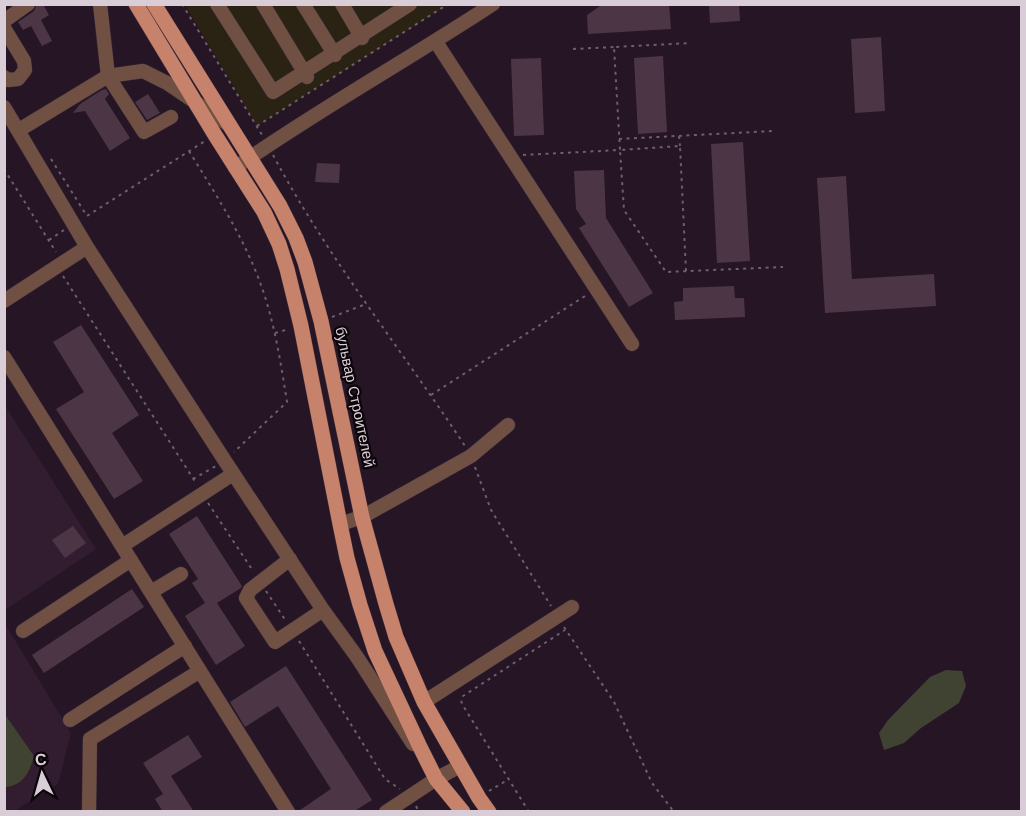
<svg xmlns="http://www.w3.org/2000/svg" width="1026" height="816" viewBox="0 0 1026 816" font-family="'DM Sans',sans-serif">
<style>
.industrial{fill:#2a2212}
.built{fill:#311c30}
.green{fill:#404331}
.building{fill:#4c3646}
.lines{fill:none;stroke-linecap:round;stroke-linejoin:round}
.minor-casing{stroke:#3f2f3e;stroke-width:15}
.major-casing{stroke:#3f2f3e;stroke-width:16}
.path{stroke:#6e5f6d;stroke-width:2;stroke-dasharray:3 4.5;stroke-linecap:butt}
.minor{stroke:#715044;stroke-width:14}
.major{stroke:#c7826b;stroke-width:15}
.labels{text-anchor:middle;dominant-baseline:central;stroke-width:4.5;stroke-linejoin:round;paint-order:stroke}
.street-label{font-size:15px;fill:#d9cdd8;stroke:#0b050a}
</style>
<rect width="100%" height="100%" fill="#261525"/>
<path class="industrial" d="M 185,5 L 448,5 L 257,126 Z"/>
<path class="built" d="M 4,404 L 96,549 L 5,610 L 4,610 Z
M 4,622 L 71,733 L 58,784 L 13,812 L 4,811 Z"/>
<path class="green" d="M 946,670 L 962,671 L 966,686 L 959,703 L 921,728 L 904,743 L 884,750 L 879,733 L 888,720 L 930,677 Z
M 4,713 L 34,756 C 30,772 23,786 5,787 Z"/>
<path class="building" d="M 37,4 L 43,4 L 49,15 L 41,20 L 52,41 L 42,46 L 31,26 L 23,30 L 18,22 L 34,11 Z
M 603,4 L 669,4 L 671,29 L 588,34 L 587,15 Z
M 709,4 L 739,4 L 740,21 L 710,23 Z
M 881,37 L 885,111 L 855,113 L 851,39 Z
M 663,56 L 667,132 L 638,134 L 634,58 Z
M 541,58 L 544,135 L 514,136 L 511,59 Z
M 106,89 L 109,94 L 105,99 L 130,138 L 110,151 L 85,111 L 73,113 L 80,104 L 102,90 Z
M 148,94 L 160,113 L 147,120 L 135,102 Z
M 743,142 L 750,261 L 717,263 L 711,144 Z
M 317,163 L 340,164 L 339,183 L 315,182 Z
M 604,170 L 606,218 L 653,293 L 629,307 L 579,228 L 586,224 L 576,209 L 574,171 Z
M 846,176 L 852,279 L 934,274 L 936,306 L 825,313 L 817,178 Z
M 734,286 L 735,298 L 744,298 L 745,317 L 675,320 L 674,302 L 683,301 L 683,288 Z
M 81,325 L 139,415 L 112,433 L 143,481 L 114,499 L 56,409 L 84,392 L 53,342 Z
M 197,516 L 242,586 L 241,588 L 217,603 L 245,646 L 216,665 L 185,616 L 205,603 L 192,583 L 198,579 L 169,534 Z
M 73,526 L 86,543 L 65,558 L 52,540 Z
M 132,589 L 144,607 L 44,673 L 32,655 Z
M 286,666 L 372,800 L 353,812 L 297,812 L 331,789 L 278,706 L 245,727 L 230,702 Z
M 188,735 L 202,757 L 171,776 L 194,812 L 163,812 L 155,799 L 163,794 L 143,763 Z"/>
<g class="lines">
<g class="minor-casing">
<path id="minor" d="M 217,4 L 273,92 L 410,4
M 263,4 L 307,77
M 303,4 L 335,55
M 342,4 L 362,38
M 4,21 L 28,4
M 4,28 L 24,61 L 25,70 L 18,79 L 8,80 L 4,77
M 436,42 L 632,344
M 4,107 L 87,247 L 225,461 L 323,610 L 357,657 L 413,744
M 171,117 L 144,132 L 108,76 L 143,71 L 167,83 L 229,125
M 19,130 L 108,76 L 100,4
M 235,168 C 319,109 408,60 493,4
M 4,301 L 87,247
M 4,357 L 288,812
M 340,524 L 362,517 L 471,456 L 508,425
M 122,546 L 233,474
M 290,559 L 250,590 L 246,598 L 275,642 L 323,610
M 151,592 L 181,574
M 23,631 L 131,560
M 424,702 L 572,607
M 70,720 L 185,646
M 89,812 L 90,739 L 200,671
M 386,812 L 436,779 L 460,766"/>
</g>
<g class="major-casing">
<path id="major" d="M 136,4 L 215,135 L 264,212 L 279,244 L 287,269 L 301,326 L 340,524 L 347,558 L 360,605 L 375,651 L 419,745 L 436,779 L 463,812
M 154,4 L 280,206 L 296,238 L 305,262 L 321,321 L 362,517 L 386,604 L 396,637 L 424,702 L 479,798 L 489,812"/>
</g>
<path class="path" d="M 182,4 L 262,135
M 573,49 L 614,47
M 257,126 L 448,4
M 679,136 L 680,146
M 619,139 L 773,131
M 189,151 C 213,190 239,230 256,272 C 273,313 280,358 287,402 L 234,452
M 273,155 C 328,258 401,349 465,446
M 523,155 L 620,150 L 614,47 L 691,43
M 51,159 L 87,216 L 205,141
M 4,169 L 56,252
M 49,240 L 64,230
M 686,271 L 680,146 L 620,150 L 624,210 L 666,272 L 783,267
M 63,276 L 196,483
M 332,317 L 366,304
M 275,333 L 289,329
M 431,395 L 585,296
M 475,467 L 491,510 L 551,606
M 193,479 L 216,466
M 208,503 L 253,571
M 266,591 L 286,621
M 564,627 L 614,702 L 652,783 L 674,812
M 299,641 L 385,779 L 400,789
M 489,791 L 509,779
M 416,806 L 419,812
M 529,812 L 462,704 L 461,700 L 463,696 L 565,630"/>
<use href="#minor" class="minor"/>
<use href="#major" class="major"/>
</g>
<g class="labels">
<g class="street-label">
<text transform="translate(355 397) rotate(78)">бульвар Строителей</text>
</g>
</g>
<rect width="1026" height="816" fill="none" stroke="#d9cdd8" stroke-width="12"/>
<g transform="translate(42 774) rotate(355)" stroke="#0b050a" stroke-width="4.5" paint-order="stroke">
<path d="M0-4.5L10 22L0 15L-10 22Z" fill="#d9cdd8"/>
<text y="-9" font-size="16" font-weight="bold" text-anchor="middle" fill="#d9cdd8">С</text>
</g>
</svg>
